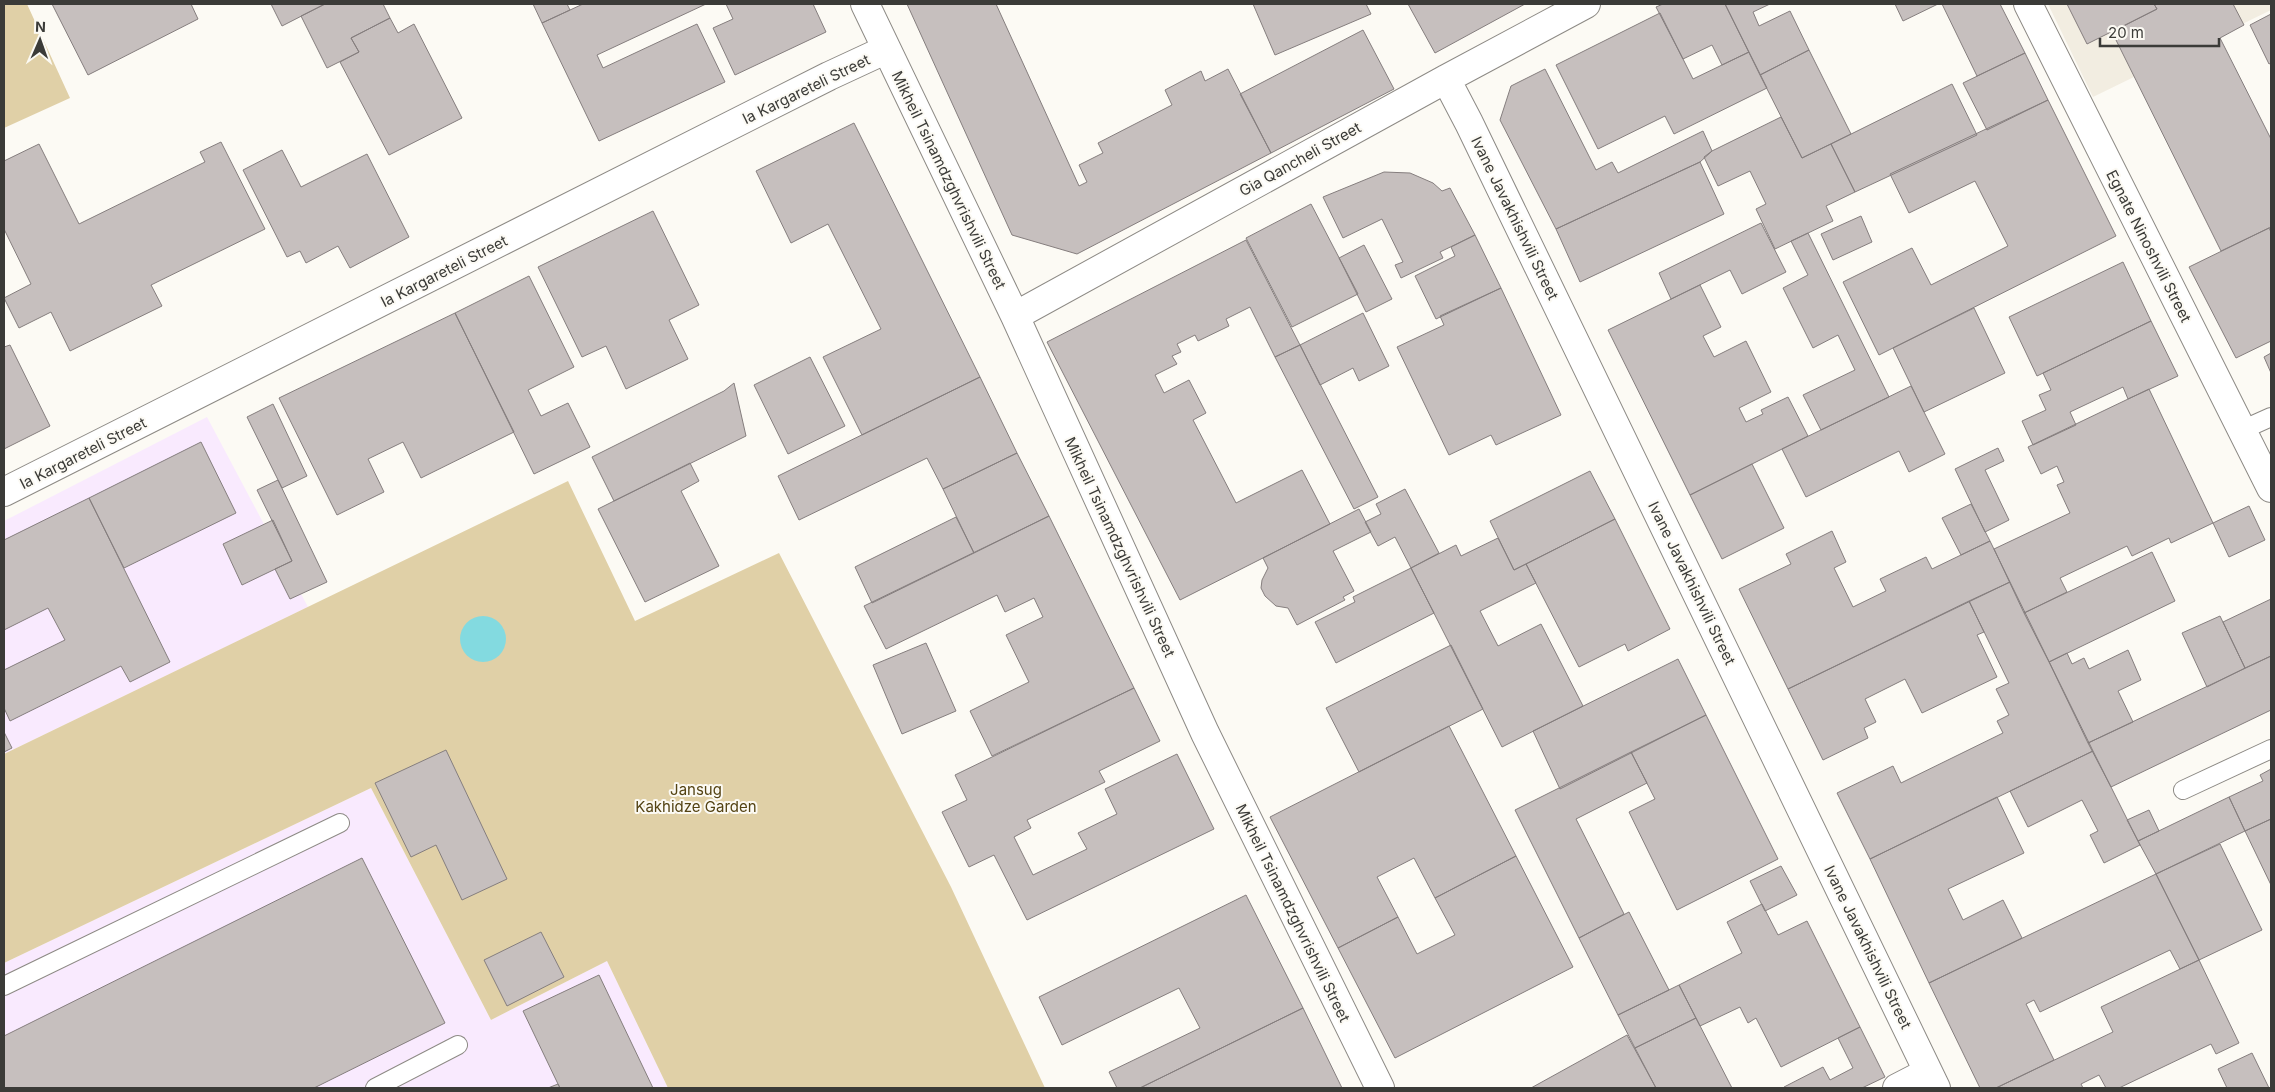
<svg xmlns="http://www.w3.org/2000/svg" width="2275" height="1092" viewBox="0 0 2275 1092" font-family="Inter,sans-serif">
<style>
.commercial{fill:#f9eafe}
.built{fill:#f2ede1}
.green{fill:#e0d0a7}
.water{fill:#83dae0}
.building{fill:#c6bfbe;stroke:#857e7e}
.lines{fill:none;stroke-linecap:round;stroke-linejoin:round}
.lane-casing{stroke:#8d8a85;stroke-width:20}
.street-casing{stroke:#8d8a85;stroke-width:30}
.lane{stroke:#fff;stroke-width:18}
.street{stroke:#fff;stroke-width:28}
.labels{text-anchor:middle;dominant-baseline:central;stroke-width:4;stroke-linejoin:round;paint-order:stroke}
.street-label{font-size:15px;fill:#3b3b38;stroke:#fcfaf4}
.park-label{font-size:15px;fill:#544313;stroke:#fcfaf4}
</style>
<rect width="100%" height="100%" fill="#fcfaf4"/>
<path class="commercial" d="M 207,417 L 308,607 L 4,754 L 4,521 Z
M 371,788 L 491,1020 L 607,961 L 668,1088 L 4,1088 L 4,963 Z"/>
<path class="built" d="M 2048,4 L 2271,4 L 2271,10 L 2093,97 Z"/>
<path class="green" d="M 4,4 L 27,4 L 70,98 L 4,128 Z
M 568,481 L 635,621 L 779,553 L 951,887 L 1045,1088 L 668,1088 L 607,961 L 491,1020 L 371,788 L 4,963 L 4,754 Z"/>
<path class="water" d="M460 639a23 23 0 1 1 46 0a23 23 0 1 1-46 0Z"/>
<path class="building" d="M 52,4 L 191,4 L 198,19 L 88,75 Z
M 271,4 L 325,4 L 282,26 Z
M 325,4 L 383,4 L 390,18 L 351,38 L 359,52 L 327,68 L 301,16 Z
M 533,4 L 567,4 L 570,10 L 542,23 Z
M 583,4 L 706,4 L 597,55 L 603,68 L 697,24 L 725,82 L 599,141 L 542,23 Z
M 726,4 L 813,4 L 826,32 L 735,75 L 713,28 L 733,19 Z
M 907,4 L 996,4 L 1079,186 L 1087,182 L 1079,165 L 1103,153 L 1098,143 L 1172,105 L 1165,90 L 1201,71 L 1205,81 L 1228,69 L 1271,153 L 1077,254 L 1012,235 Z
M 1253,4 L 1366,4 L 1371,14 L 1275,55 Z
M 1408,4 L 1525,4 L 1435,53 Z
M 1663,4 L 1725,4 L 1749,52 L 1722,65 L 1712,45 L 1683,59 L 1656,7 Z
M 1725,4 L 1770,4 L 1753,12 L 1759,26 L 1790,11 L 1809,50 L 1760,75 Z
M 1895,4 L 1938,4 L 1903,21 Z
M 1942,4 L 2000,4 L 2025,53 L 1977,76 Z
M 2067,4 L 2154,4 L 2157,9 L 2087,44 Z
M 2154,4 L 2233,4 L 2244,25 L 2220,38 L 2271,139 L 2271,227 L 2221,251 L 2112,32 L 2157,9 Z
M 1660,13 L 1693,79 L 1749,52 L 1767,88 L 1674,134 L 1665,116 L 1598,149 L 1556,65 Z
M 2271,14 L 2271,63 L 2269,64 L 2250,25 Z
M 390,18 L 398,33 L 414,24 L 462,118 L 389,155 L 340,62 L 359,52 L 351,38 Z
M 1363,30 L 1394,89 L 1271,153 L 1240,94 Z
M 1809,50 L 1851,134 L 1802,158 L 1760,75 Z
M 2025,53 L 2048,100 L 1987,130 L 1963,83 Z
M 1545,69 L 1596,170 L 1612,162 L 1618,173 L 1703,131 L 1712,151 L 1700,162 L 1556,229 L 1500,120 L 1511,86 Z
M 1952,84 L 1977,135 L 1855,192 L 1831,144 Z
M 2048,100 L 2116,236 L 1879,355 L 1843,282 L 1912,248 L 1931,285 L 2008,246 L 1975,181 L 1909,213 L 1890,174 Z
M 1781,117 L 1802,158 L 1831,144 L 1855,192 L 1826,206 L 1833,221 L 1775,249 L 1756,209 L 1766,204 L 1750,171 L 1718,186 L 1704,157 L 1712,151 Z
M 854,123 L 980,377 L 862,435 L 823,357 L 881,329 L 828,224 L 791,243 L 756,171 Z
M 221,142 L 265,229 L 151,285 L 162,306 L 70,351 L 51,312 L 19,328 L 4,298 L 31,284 L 4,229 L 4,161 L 39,144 L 79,224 L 205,162 L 200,152 Z
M 282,150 L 301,187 L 367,154 L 409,237 L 350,268 L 338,246 L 306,263 L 300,251 L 287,257 L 243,170 Z
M 1700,162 L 1724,214 L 1580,282 L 1556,229 Z
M 1384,172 L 1410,173 L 1433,183 L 1442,191 L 1450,188 L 1475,235 L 1440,252 L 1443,258 L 1401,278 L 1395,265 L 1403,262 L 1382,219 L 1343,238 L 1323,197 Z
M 1311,204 L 1358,294 L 1292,327 L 1246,238 Z
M 653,211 L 699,305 L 669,320 L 688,359 L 626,389 L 606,346 L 582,357 L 538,267 Z
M 1861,216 L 1872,242 L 1833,260 L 1821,234 Z
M 1761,223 L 1786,272 L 1742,294 L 1730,270 L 1671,299 L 1659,273 Z
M 2269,228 L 2271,232 L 2271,341 L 2236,358 L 2189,267 Z
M 1808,233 L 1889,397 L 1821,430 L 1803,395 L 1855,370 L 1838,335 L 1813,348 L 1783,288 L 1808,275 L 1791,241 Z
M 1475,235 L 1501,288 L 1436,319 L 1415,276 L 1455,256 L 1451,247 Z
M 1246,240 L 1300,345 L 1275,357 L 1250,307 L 1226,319 L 1229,326 L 1198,341 L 1195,335 L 1177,344 L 1181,352 L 1172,356 L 1177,364 L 1155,375 L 1164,393 L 1189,380 L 1206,413 L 1193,420 L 1236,503 L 1302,470 L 1330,524 L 1180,600 L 1047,342 Z
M 1364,245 L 1392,299 L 1366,312 L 1339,258 Z
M 2123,262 L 2151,321 L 2037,376 L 2009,317 Z
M 529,276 L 574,367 L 528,390 L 541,416 L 568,403 L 590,447 L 534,474 L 455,313 Z
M 1700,285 L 1721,327 L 1703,336 L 1714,357 L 1746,341 L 1771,392 L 1739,408 L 1746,422 L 1763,414 L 1761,410 L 1788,397 L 1808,436 L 1690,495 L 1608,330 Z
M 1501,288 L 1561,415 L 1496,445 L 1491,435 L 1449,455 L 1397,347 L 1444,325 L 1440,316 Z
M 1974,308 L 2005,373 L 1924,412 L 1893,348 Z
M 455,313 L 514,432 L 421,478 L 403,442 L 368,459 L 384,492 L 337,515 L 279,398 Z
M 1363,313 L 1389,366 L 1359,381 L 1353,368 L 1320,385 L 1300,345 Z
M 2151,321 L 2178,376 L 2128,399 L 2123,387 L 2070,412 L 2076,425 L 2033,445 L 2022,421 L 2046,410 L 2039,395 L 2051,390 L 2043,373 Z
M 10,345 L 50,426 L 4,449 L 4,347 Z
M 1300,345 L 1378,497 L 1354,509 L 1275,357 Z
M 2271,353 L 2271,373 L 2264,357 Z
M 810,357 L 845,426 L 788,454 L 754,385 Z
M 980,377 L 1017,453 L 943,489 L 927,458 L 799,520 L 778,476 Z
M 734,383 L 746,436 L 614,501 L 592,457 L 724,391 Z
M 1911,386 L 1945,454 L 1909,472 L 1899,451 L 1806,497 L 1782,449 Z
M 2149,389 L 2213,523 L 2171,543 L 2169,538 L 2132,556 L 2127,546 L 2060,578 L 2067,592 L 2024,613 L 1994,549 L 2070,513 L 2057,485 L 2064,482 L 2057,466 L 2041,474 L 2028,447 Z
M 273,404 L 307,476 L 282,488 L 247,417 Z
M 201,442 L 236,513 L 124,568 L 89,498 Z
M 1998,448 L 2004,461 L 1985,470 L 2009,520 L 1985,532 L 1955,469 Z
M 1017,453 L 1049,516 L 974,553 L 943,489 Z
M 690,463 L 699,481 L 681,491 L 719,566 L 645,602 L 598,509 Z
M 1752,464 L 1784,528 L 1722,559 L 1690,495 Z
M 1590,471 L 1615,519 L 1514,570 L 1490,521 Z
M 278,480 L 327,582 L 290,599 L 275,569 L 292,561 L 257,490 Z
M 1405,489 L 1439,553 L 1411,568 L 1395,537 L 1378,546 L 1365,522 L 1381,514 L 1376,504 Z
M 89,498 L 170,662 L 130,682 L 121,666 L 10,721 L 4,708 L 4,670 L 65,640 L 48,608 L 4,630 L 4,540 Z
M 1971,504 L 1990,541 L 1961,555 L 1942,518 Z
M 2249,506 L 2265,540 L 2229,557 L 2213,523 Z
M 1359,509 L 1371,532 L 1333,551 L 1354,591 L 1343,597 L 1345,600 L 1297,625 L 1288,608 L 1276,606 L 1265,596 L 1261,588 L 1262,580 L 1268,568 L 1263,558 Z
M 1049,516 L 1134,688 L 992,756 L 970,711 L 1029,682 L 1006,635 L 1043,617 L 1034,598 L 1005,612 L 997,595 L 886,649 L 864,606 Z
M 956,517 L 974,553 L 872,603 L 855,567 Z
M 1615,519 L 1670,629 L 1628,651 L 1625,644 L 1579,667 L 1526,564 Z
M 273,520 L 292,561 L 242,585 L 223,544 Z
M 1832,531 L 1846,562 L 1834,568 L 1853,607 L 1886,591 L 1880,579 L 1926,557 L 1932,569 L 1990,541 L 2010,582 L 1788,689 L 1739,589 L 1791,564 L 1786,554 Z
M 1498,538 L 1514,570 L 1526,564 L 1536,583 L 1480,611 L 1498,646 L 1541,624 L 1583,706 L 1502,747 L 1411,568 L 1456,545 L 1461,556 Z
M 2152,552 L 2175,601 L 2049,662 L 2024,613 Z
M 1411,568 L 1434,613 L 1336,663 L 1315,622 L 1355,602 L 1353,597 Z
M 2010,582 L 2093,751 L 1870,859 L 1837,793 L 1893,766 L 1901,783 L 2003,733 L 1997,721 L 2009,715 L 1996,689 L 2009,683 L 1969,601 Z
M 2271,599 L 2271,656 L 2245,668 L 2223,622 Z
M 1969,601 L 1984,632 L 1977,635 L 1997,677 L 1922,713 L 1905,679 L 1865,699 L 1876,722 L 1864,728 L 1868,738 L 1823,760 L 1788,689 Z
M 2220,616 L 2245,668 L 2207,687 L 2182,633 Z
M 926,643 L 956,711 L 902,734 L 873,665 Z
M 1451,645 L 1483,709 L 1359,772 L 1326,708 Z
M 2128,650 L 2141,680 L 2118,691 L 2133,722 L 2088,743 L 2049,662 L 2067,653 L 2072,664 L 2084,658 L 2089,669 Z
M 2271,656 L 2271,710 L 2111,787 L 2088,743 Z
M 1678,659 L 1706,715 L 1560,789 L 1533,731 Z
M 1134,688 L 1160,741 L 1099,771 L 1105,782 L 1027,820 L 1031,828 L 1014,837 L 1033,875 L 1087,849 L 1078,833 L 1117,814 L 1105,789 L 1177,754 L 1214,829 L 1027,920 L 994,855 L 969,867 L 942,812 L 967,800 L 955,775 Z
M 1706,715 L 1778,859 L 1677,910 L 1629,812 L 1655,799 L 1631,752 Z
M 1449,726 L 1516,856 L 1435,898 L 1414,858 L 1377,877 L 1398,917 L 1338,948 L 1270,817 Z
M 4,732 L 12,748 L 4,752 Z
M 446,750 L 507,879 L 462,900 L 436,845 L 411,857 L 375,783 Z
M 2093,751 L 2140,845 L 2104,863 L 2090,835 L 2098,831 L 2082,800 L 2028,827 L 2010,791 Z
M 1631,752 L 1647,783 L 1576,819 L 1624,914 L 1579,938 L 1515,810 Z
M 2271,769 L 2271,819 L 2245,831 L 2229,797 L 2263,781 L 2260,775 Z
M 1997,797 L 2024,853 L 1948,889 L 1963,920 L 2003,900 L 2022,938 L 1929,983 L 1870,859 Z
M 2229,797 L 2245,831 L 2156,874 L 2138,841 Z
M 2149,810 L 2159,831 L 2138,841 L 2127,820 Z
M 2271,819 L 2271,885 L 2245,831 Z
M 2220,844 L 2262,930 L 2199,960 L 2156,874 Z
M 1516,856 L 1573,967 L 1395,1058 L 1338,948 L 1398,917 L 1417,954 L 1455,935 L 1435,898 Z
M 362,858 L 445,1023 L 314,1088 L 4,1088 L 4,1036 Z
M 1781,866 L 1797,895 L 1765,911 L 1750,881 Z
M 2156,874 L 2199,960 L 2180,969 L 2170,950 L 2040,1012 L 2034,1000 L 2026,1004 L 2054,1060 L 1996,1088 L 1980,1088 L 1929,983 Z
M 1246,895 L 1303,1008 L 1140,1088 L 1117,1088 L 1109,1072 L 1200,1028 L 1179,988 L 1062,1045 L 1039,997 Z
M 1762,904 L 1778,935 L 1807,921 L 1860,1027 L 1781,1067 L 1756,1018 L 1748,1023 L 1740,1007 L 1700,1026 L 1679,985 L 1742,953 L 1727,922 Z
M 1629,912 L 1669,990 L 1618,1015 L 1579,938 Z
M 541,932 L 564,977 L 507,1006 L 484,960 Z
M 2199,960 L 2239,1043 L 2216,1054 L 2211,1044 L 2119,1088 L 2106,1088 L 2099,1075 L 2081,1084 L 2083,1088 L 1996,1088 L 2113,1032 L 2101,1007 Z
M 599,975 L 653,1088 L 560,1088 L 558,1084 L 523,1011 Z
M 1679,985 L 1696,1018 L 1635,1048 L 1618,1015 Z
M 1303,1008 L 1342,1088 L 1140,1088 Z
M 1696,1018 L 1732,1088 L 1656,1088 L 1635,1048 Z
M 1860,1027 L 1885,1077 L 1862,1088 L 1785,1088 L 1784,1087 L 1823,1067 L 1830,1080 L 1853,1068 L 1838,1038 Z
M 1627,1035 L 1656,1088 L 1531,1088 Z
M 2252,1053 L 2269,1088 L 2227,1088 L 2218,1069 Z
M 558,1084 L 560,1088 L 548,1088 Z"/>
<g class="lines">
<g class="lane-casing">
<path id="lane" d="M 2242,430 L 2271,417
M 2183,790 L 2271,749
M 4,986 L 340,823
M 375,1088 L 458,1045"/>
</g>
<g class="street-casing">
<path id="street" d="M 865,4 L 1015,316 L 1205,733 L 1380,1088
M 2028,4 L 2271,488
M 1446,79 L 1469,123 L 1936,1088
M 1015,316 L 1446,79 L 1586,4
M 4,492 L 829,76 L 885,50
M 1897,1088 L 1928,1072"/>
</g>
<use href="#lane" class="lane"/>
<use href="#street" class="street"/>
</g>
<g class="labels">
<g class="street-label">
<text transform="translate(806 89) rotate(-26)">Ia Kargareteli Street</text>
<text transform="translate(1300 159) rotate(-29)">Gia Qancheli Street</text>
<text transform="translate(949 180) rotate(64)">Mikheil Tsinamdzghvrishvili Street</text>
<text transform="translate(1515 218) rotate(64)">Ivane Javakhishvili Street</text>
<text transform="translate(2149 246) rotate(63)">Egnate Ninoshvili Street</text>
<text transform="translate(444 271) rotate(-27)">Ia Kargareteli Street</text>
<text transform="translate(83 453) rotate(-27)">Ia Kargareteli Street</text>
<text transform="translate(1120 547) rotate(65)">Mikheil Tsinamdzghvrishvili Street</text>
<text transform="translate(1692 583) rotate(64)">Ivane Javakhishvili Street</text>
<text transform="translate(1293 913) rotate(64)">Mikheil Tsinamdzghvrishvili Street</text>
<text transform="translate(1868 947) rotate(64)">Ivane Javakhishvili Street</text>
</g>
<g class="park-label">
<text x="696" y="789">Jansug<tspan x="696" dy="17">Kakhidze Garden</tspan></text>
</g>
</g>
<rect width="2275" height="1092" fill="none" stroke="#3b3b38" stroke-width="10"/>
<g transform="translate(40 40) rotate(2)" stroke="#fcfaf4" stroke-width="4" paint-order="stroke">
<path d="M0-4L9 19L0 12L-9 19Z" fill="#3b3b38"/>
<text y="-8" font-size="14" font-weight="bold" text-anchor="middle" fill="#3b3b38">N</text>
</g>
<path d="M2100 38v8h119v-8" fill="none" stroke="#3b3b38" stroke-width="2.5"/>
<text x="2108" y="38" font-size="15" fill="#3b3b38" stroke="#fcfaf4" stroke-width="4" paint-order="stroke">20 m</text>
</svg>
